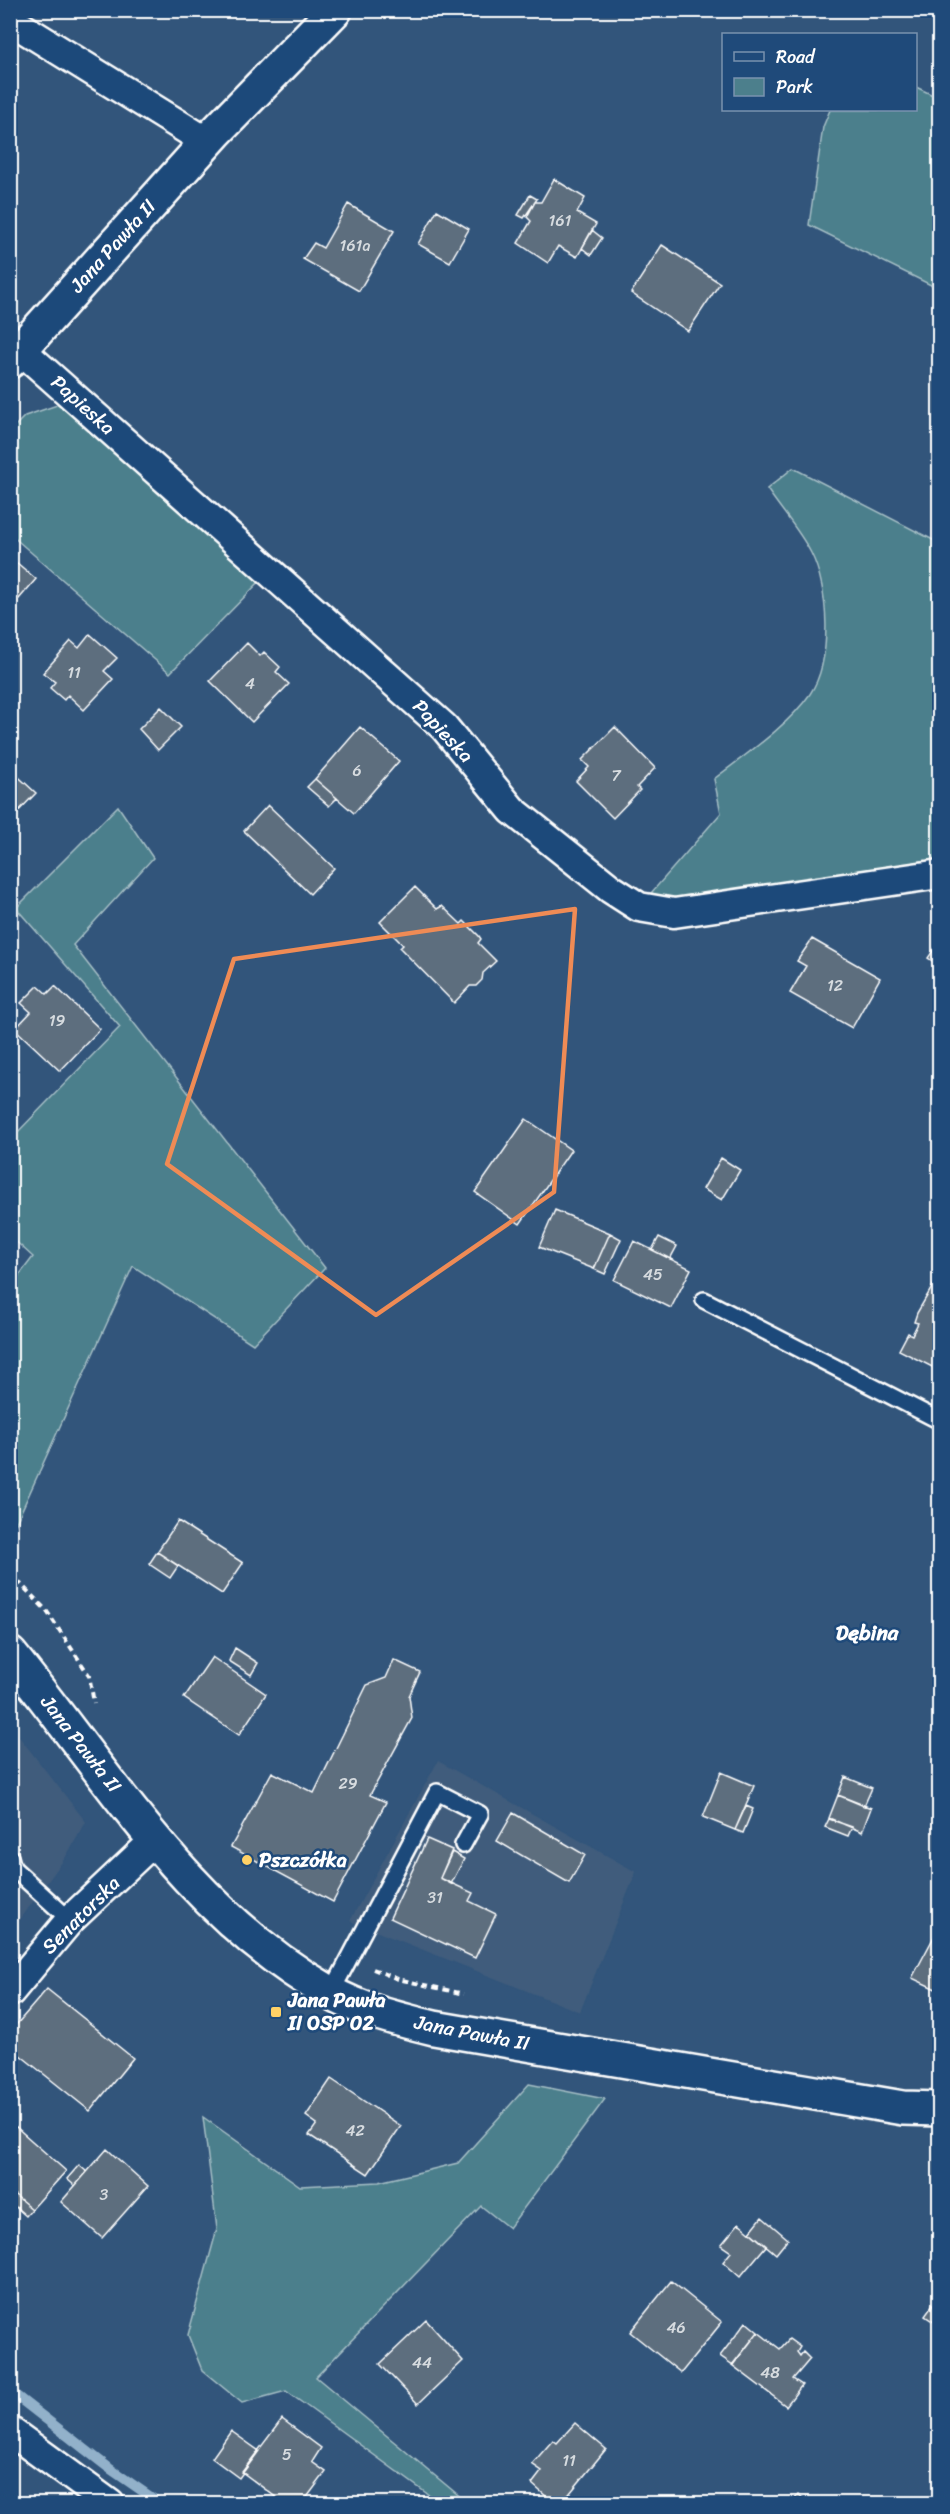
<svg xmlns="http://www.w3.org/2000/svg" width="950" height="2514" viewBox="0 0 950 2514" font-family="Sriracha,sans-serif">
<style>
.built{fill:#3f5c7c}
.green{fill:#4c7f8c;stroke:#a6bfc6;stroke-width:1.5}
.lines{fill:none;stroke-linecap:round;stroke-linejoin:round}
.stream{stroke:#92b1ca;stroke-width:10}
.building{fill:#5d6e7e;stroke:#fff;stroke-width:1.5}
.service-casing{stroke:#fff;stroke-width:20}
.minor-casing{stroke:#fff;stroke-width:33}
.tertiary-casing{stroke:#fff;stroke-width:38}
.path{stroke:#fff;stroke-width:4;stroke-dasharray:6 4.5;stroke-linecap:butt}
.service{stroke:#1f4a7a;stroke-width:15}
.minor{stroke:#1f4a7a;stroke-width:28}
.tertiary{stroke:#1f4a7a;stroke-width:33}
.marked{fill:none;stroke:#ef8b55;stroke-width:4.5;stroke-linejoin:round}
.poi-dot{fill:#ffd166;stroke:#1f4a7a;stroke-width:2}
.labels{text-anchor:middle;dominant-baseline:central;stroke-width:5;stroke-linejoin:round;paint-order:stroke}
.number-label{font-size:16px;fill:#d6dbdf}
.street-label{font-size:20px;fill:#fff;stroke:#1f4a7a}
.poi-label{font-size:20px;font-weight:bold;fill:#fff;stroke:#1f4a7a;text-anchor:start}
.neighbourhood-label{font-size:21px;font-weight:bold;fill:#fff;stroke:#1f4a7a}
</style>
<rect width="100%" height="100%" fill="#32557b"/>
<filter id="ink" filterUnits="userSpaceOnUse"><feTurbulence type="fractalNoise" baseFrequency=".0167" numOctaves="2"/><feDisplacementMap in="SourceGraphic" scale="12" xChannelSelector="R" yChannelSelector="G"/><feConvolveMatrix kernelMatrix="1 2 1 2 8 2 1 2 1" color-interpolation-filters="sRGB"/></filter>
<g filter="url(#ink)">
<path class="built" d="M 10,1725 L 86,1822 L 65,1858 L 11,1932 Z
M 438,1761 L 636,1872 L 580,2012 L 350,1921 Z"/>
<path class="green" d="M 916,87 L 939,98 L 939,289 L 809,225 L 823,127 L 830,110 L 916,110 Z
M 60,404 L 261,580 L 170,673 L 11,535 L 10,431 L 25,416 Z
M 793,468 L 939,543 L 939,864 L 682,902 L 651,893 L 721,813 L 714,779 C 745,755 788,726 810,694 C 833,660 829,588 811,553 C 800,531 781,510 767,489 Z
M 118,806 L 153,858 L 73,945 L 325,1268 L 253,1344 L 133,1266 L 11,1534 L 11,1286 L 33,1257 L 11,1237 L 11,1139 L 120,1027 L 16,908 Z
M 529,2084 L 605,2099 L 509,2228 L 481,2206 L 316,2377 L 463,2499 L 459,2503 L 440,2503 L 286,2391 L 242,2403 L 202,2370 L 188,2335 L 217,2229 L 203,2117 L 300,2186 L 379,2182 L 458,2163 Z"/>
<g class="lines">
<path class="stream" d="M 10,2391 L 109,2468 L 161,2504"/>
</g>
<path class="building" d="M 554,179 L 585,198 L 577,213 L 596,224 L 577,257 L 558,246 L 548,263 L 518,243 L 531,221 L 527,217 L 535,202 L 541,202 Z
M 530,195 L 537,199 L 524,218 L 518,215 Z
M 348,204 L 394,231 L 359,291 L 303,259 L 314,243 L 323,248 Z
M 437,210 L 469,229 L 450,262 L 418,244 Z
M 592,230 L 602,238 L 591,255 L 582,248 Z
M 662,245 L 720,283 L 688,331 L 631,293 Z
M 10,557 L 36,579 L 19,599 L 10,591 Z
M 90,634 L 117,658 L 104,671 L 113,679 L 84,710 L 68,695 L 64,700 L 50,688 L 55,682 L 43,673 L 71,641 L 79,648 Z
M 247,643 L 260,656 L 264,652 L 280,667 L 276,672 L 289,684 L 252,722 L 210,681 Z
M 161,707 L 181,727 L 158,750 L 139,729 Z
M 360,727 L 399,761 L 354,813 L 315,779 Z
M 615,727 L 655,768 L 637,787 L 640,790 L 613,818 L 576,781 L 589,767 L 582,760 Z
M 10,769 L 36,793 L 10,820 Z
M 315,779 L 337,798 L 329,806 L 307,787 Z
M 268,805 L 334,868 L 310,894 L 244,831 Z
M 415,887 L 437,909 L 442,906 L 461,924 L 464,921 L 479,936 L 481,939 L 478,943 L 496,961 L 483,973 L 482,980 L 476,986 L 470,986 L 454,1003 L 400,948 L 403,945 L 380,922 Z
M 812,939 L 880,978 L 852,1028 L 790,993 L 806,966 L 797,961 Z
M 940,941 L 940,966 L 928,958 Z
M 38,986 L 47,994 L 55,986 L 100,1029 L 60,1071 L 15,1029 L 31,1012 L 21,1003 Z
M 526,1119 L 571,1150 L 520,1224 L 475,1192 Z
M 721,1158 L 740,1170 L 722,1200 L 703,1189 Z
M 555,1210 L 610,1233 L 594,1269 L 539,1247 Z
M 610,1233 L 621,1239 L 605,1274 L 594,1269 Z
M 659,1237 L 677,1246 L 670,1259 L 652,1250 Z
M 634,1241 L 691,1269 L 671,1308 L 614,1280 Z
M 934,1284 L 940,1287 L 940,1371 L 899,1350 L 908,1333 L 912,1335 L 918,1323 L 914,1322 L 917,1313 Z
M 178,1521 L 243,1563 L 222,1594 L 157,1552 Z
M 157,1552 L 178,1566 L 170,1578 L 149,1564 Z
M 235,1648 L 258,1663 L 251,1675 L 229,1661 Z
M 212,1657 L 266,1694 L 239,1735 L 184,1698 Z
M 394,1660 L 420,1672 L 409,1696 L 412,1718 L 370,1795 L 386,1802 L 333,1902 L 231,1847 L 272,1772 L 314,1793 L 367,1685 L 386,1678 Z
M 721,1772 L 754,1786 L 735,1830 L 703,1817 Z
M 845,1777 L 872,1788 L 864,1806 L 838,1795 Z
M 838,1795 L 871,1808 L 862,1832 L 829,1818 Z
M 746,1806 L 753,1809 L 743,1833 L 735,1830 Z
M 513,1813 L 585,1855 L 569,1883 L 497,1841 Z
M 829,1819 L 852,1827 L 848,1836 L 825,1827 Z
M 427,1839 L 452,1850 L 440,1878 L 473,1893 L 469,1901 L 496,1914 L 475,1958 L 390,1918 Z
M 452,1852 L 464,1859 L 451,1884 L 440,1878 Z
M 937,1931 L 940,1933 L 940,1991 L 912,1978 Z
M 47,1989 L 133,2058 L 90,2111 L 10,2047 L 10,2032 Z
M 331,2079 L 401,2126 L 368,2174 L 309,2135 L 317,2124 L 306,2116 Z
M 15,2126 L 66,2171 L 32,2209 L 10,2191 L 10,2132 Z
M 107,2149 L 148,2186 L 102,2238 L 61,2202 Z
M 79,2165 L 87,2172 L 75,2186 L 67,2179 Z
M 10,2191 L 32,2209 L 26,2216 L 10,2202 Z
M 762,2217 L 788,2239 L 776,2254 L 750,2232 Z
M 739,2223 L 766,2246 L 740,2277 L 723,2262 L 731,2252 L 721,2245 Z
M 671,2281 L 722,2322 L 681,2373 L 630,2332 Z
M 940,2295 L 940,2326 L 925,2316 Z
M 426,2320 L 463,2361 L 418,2404 L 380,2364 Z
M 746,2322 L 758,2332 L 733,2365 L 720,2356 Z
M 758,2332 L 780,2349 L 789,2339 L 800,2347 L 797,2352 L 800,2356 L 803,2352 L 810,2359 L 793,2379 L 802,2385 L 786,2406 L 732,2365 Z
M 282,2419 L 321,2448 L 312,2462 L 326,2472 L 302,2504 L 285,2504 L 242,2472 Z
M 575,2423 L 606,2449 L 561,2504 L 555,2504 L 532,2484 L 542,2471 L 532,2464 L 553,2440 L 557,2443 Z
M 231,2431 L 259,2451 L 239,2478 L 212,2458 Z
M 798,2495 L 809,2504 L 791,2504 Z"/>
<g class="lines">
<g class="service-casing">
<path id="service" d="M 704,1300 L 940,1421
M 10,1857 L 13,1868 L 70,1920
M 331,1993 L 437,1792 L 480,1814 L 463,1845"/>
</g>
<g class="minor-casing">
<path id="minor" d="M 10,20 L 207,142
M 21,350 L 444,727 L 512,810 L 611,889 L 639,907 L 674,913 L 940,874
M 10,1992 L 70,1920 L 155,1840
M 10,2431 L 110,2504"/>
</g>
<g class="tertiary-casing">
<path id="tertiary" d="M 10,361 L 216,132 L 335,10
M 10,1654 C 107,1773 189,1913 327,1991 C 360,2010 397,2019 434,2028 L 903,2108 L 940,2109"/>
</g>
<path class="path" d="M 10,1573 L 46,1610 L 89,1675 L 94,1703
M 373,1969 L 398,1979 L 464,1994"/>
<use href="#service" class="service"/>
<use href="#minor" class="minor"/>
<use href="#tertiary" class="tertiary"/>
</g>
</g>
<path class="marked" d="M 575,909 L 554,1192 L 376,1315 L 167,1164 L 234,959 Z"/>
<g class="poi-dot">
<circle cx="247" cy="1860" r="6"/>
<rect x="270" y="2006" width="12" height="12" rx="3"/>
</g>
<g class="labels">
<g class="number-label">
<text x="560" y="220">161</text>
<text x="355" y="245">161a</text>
<text x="74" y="672">11</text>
<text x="250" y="683">4</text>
<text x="357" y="770">6</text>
<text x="616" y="775">7</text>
<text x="835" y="985">12</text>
<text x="57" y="1020">19</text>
<text x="653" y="1274">45</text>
<text x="348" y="1783">29</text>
<text x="435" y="1897">31</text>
<text x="355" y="2130">42</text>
<text x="104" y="2194">3</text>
<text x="676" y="2327">46</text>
<text x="422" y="2362">44</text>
<text x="770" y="2372">48</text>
<text x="287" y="2454">5</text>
<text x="569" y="2460">11</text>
</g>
<g class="street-label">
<text transform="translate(113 246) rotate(-48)">Jana Pawła II</text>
<text transform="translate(83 405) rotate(42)">Papieska</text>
<text transform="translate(443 731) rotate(47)">Papieska</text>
<text transform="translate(81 1744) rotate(52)">Jana Pawła II</text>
<text transform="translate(81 1915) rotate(-45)">Senatorska</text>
<text transform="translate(472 2033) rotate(11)">Jana Pawła II</text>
</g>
<g class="poi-label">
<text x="259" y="1860">Pszczółka</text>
<text x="288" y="2000">Jana Pawła<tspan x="288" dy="23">II OSP 02</tspan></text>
</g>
<g class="neighbourhood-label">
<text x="867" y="1633">Dębina</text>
</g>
</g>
<rect width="950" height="2514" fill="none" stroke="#1f4a7a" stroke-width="36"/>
<rect x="18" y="18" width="914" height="2478" fill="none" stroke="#fff" stroke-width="2" filter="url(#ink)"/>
<rect x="722" y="33" width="195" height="78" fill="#1f4a7a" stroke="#7992af" stroke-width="1.5"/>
<rect x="734" y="52" width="30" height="9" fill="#1f4a7a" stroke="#7992af" stroke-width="1.5"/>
<text x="776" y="63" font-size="18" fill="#ffffff">Road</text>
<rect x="734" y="78" width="30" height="18" fill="#4c7f8c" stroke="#7992af" stroke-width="1.5"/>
<text x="776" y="93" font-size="18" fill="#ffffff">Park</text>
</svg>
